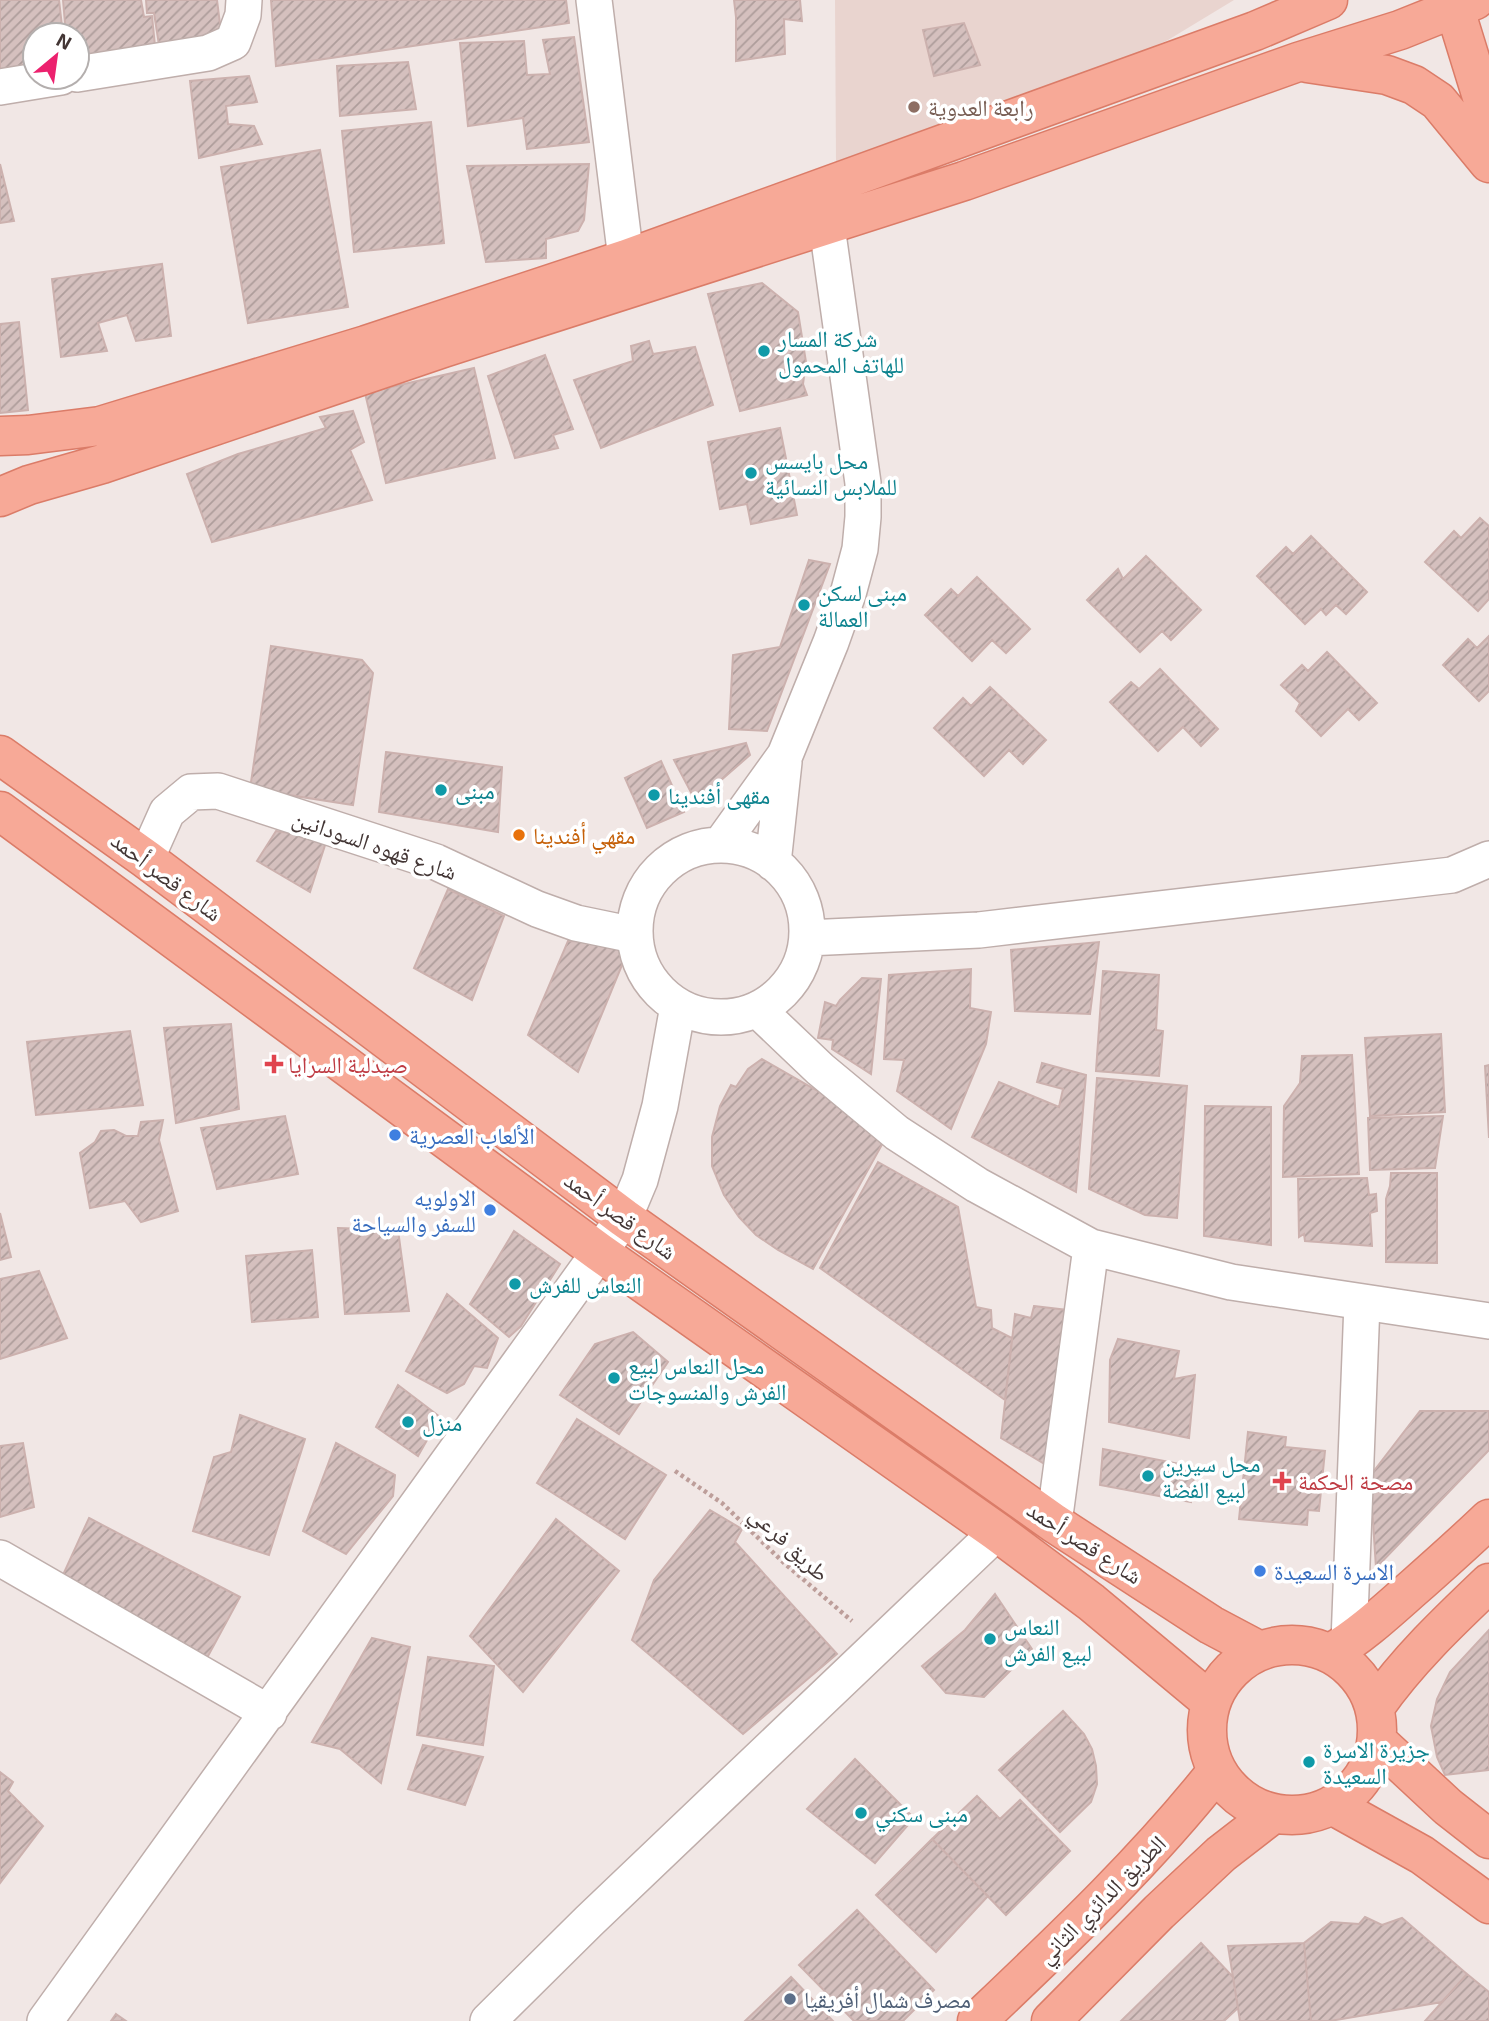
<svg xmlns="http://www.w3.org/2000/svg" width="1489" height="2021" viewBox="0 0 1489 2021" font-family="'Exo 2','Noto Naskh Arabic',sans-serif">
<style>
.education{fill:#e9d4cf}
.building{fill:url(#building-hatch);stroke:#ccb1ae;stroke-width:2}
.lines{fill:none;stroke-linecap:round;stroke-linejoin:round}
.minor-casing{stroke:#bfaeab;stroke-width:38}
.major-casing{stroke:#db7c68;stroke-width:41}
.path{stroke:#bd9e9a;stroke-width:4.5;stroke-dasharray:3.5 3.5;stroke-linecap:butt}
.minor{stroke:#fff;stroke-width:35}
.major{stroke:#f7a997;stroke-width:38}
.education-dot{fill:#8d6e63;stroke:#fff;stroke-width:2.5}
.culture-dot{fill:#0f9aa8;stroke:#fff;stroke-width:2.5}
.food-dot{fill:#e8710a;stroke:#fff;stroke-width:2.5}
.health-dot{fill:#e0444e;stroke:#fff;stroke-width:2.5}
.shop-dot{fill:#3f7fe0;stroke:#fff;stroke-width:2.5}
.service-dot{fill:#5c6f8a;stroke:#fff;stroke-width:2.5}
.labels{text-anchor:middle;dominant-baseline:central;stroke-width:7;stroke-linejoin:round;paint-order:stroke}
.education-label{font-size:23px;fill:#785e54;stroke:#fff;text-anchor:start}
.culture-label{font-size:23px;fill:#0d838f;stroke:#fff;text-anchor:start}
.food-label{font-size:23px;fill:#c56008;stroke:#fff;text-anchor:start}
.street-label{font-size:23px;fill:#433635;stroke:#fff}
.health-label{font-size:23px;fill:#be3a42;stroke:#fff;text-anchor:start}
.shop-label{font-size:23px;fill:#366cbe;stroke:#fff;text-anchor:start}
.service-label{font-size:23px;fill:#4e5e75;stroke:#fff;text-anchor:start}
</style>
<defs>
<pattern id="building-hatch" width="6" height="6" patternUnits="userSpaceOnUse" patternTransform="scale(1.75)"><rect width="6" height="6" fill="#d5c0be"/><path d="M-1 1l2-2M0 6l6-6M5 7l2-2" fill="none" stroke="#ae9d9b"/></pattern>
</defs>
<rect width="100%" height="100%" fill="#f1e7e5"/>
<path class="education" d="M 835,0 L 1234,0 L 1168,40 L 1146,50 L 836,163 Z"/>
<path class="building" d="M 0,0 L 59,0 L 63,35 L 35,35 L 35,72 L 0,79 Z
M 63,0 L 141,0 L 144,17 L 152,16 L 155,46 L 77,62 L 77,35 L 66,35 Z
M 146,0 L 217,0 L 222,40 L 159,45 L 154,13 L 147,13 Z
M 271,0 L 566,0 L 569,23 L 276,66 Z
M 734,0 L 800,0 L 802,21 L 784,19 L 785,54 L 736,61 L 736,17 Z
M 964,23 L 980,65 L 934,76 L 923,30 Z
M 574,37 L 589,142 L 527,149 L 523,118 L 468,126 L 460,43 L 524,41 L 527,75 L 550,74 L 543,40 Z
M 408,62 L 416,109 L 340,116 L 337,66 Z
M 249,76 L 257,102 L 226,106 L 228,124 L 254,126 L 262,144 L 199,158 L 190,81 Z
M 431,122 L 444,243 L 354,252 L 342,131 Z
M 320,150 L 348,307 L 248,323 L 221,167 Z
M 0,164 L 14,221 L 0,223 Z
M 589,164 L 584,220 L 578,231 L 546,239 L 546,258 L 486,262 L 467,166 Z
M 162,264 L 171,336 L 136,341 L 127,315 L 98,323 L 107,351 L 61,357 L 52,279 Z
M 762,283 L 798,312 L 806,362 L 803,384 L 807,395 L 740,411 L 708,294 Z
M 19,322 L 28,410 L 0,413 L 0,324 Z
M 649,341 L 653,354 L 695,347 L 713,405 L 601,448 L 574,380 L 633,361 L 631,346 Z
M 545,355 L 573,429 L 553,435 L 558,448 L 515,458 L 488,376 Z
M 474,368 L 495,458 L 386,483 L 365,393 Z
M 353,411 L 364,442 L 350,450 L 372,500 L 212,542 L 187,474 L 238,454 L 326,428 L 320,417 Z
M 780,428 L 797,515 L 751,524 L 747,504 L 720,509 L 708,442 Z
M 1480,518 L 1489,526 L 1489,599 L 1478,611 L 1425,562 L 1454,531 L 1461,538 Z
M 1311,536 L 1367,592 L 1346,614 L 1336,605 L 1326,615 L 1321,609 L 1305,624 L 1257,576 L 1286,547 L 1293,554 Z
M 1146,556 L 1201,610 L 1171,640 L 1162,631 L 1140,652 L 1087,600 L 1118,569 L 1123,579 Z
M 809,560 L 830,564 L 767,731 L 729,729 L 733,655 L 780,647 Z
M 977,577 L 1030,629 L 1006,653 L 992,640 L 972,661 L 925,615 L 951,589 L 958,596 Z
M 1489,636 L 1489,691 L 1479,701 L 1443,665 L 1468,639 L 1477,648 Z
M 271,646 L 362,660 L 373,673 L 353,805 L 250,789 Z
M 1327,652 L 1377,703 L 1359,720 L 1348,709 L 1321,736 L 1296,711 L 1300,703 L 1281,685 L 1302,665 L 1308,671 Z
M 1160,669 L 1218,729 L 1201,746 L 1183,727 L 1158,751 L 1110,702 L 1131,682 L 1139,689 Z
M 990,687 L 1046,740 L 1023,764 L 1009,750 L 984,776 L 934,728 L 963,698 L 971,706 Z
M 746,743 L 750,755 L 696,802 L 674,760 Z
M 386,752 L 502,767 L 498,832 L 379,812 Z
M 661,761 L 684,812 L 647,828 L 625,778 Z
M 276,831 L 327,839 L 310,892 L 257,861 Z
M 448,889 L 504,916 L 472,1000 L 414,968 Z
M 568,941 L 605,942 L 627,953 L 578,1072 L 528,1035 Z
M 1099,942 L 1090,1014 L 1015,1011 L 1011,950 Z
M 971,969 L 970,1008 L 991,1012 L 986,1044 L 951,1129 L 897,1091 L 904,1060 L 884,1059 L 889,975 Z
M 1103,971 L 1159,975 L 1156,1030 L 1163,1031 L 1159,1076 L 1096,1071 Z
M 862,978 L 881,979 L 871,1074 L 832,1049 L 833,1040 L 818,1038 L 825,1002 L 836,1006 L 840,1000 Z
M 231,1024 L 239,1109 L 176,1123 L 164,1028 Z
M 130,1031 L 143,1105 L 36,1115 L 27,1042 Z
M 1441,1034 L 1445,1112 L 1370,1116 L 1365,1038 Z
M 1352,1055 L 1359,1174 L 1283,1177 L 1284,1106 L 1300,1083 L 1302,1056 Z
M 762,1059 L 889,1132 L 813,1269 L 778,1250 L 756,1235 L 739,1217 L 724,1195 L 712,1166 L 712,1137 L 720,1106 L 731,1085 L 736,1087 L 748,1069 Z
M 1042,1063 L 1086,1075 L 1076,1192 L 972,1137 L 999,1082 L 1059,1107 L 1063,1089 L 1037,1082 Z
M 1489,1065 L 1489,1138 L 1485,1066 Z
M 1097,1078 L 1187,1086 L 1177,1218 L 1145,1215 L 1089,1189 Z
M 1205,1106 L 1271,1107 L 1271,1245 L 1204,1236 Z
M 285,1116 L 298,1174 L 217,1189 L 201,1128 Z
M 1443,1116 L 1435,1168 L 1370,1170 L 1368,1118 Z
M 163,1120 L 159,1140 L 178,1211 L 141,1222 L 125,1201 L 90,1208 L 80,1153 L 95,1142 L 101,1131 L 114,1130 L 126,1136 L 138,1136 L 141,1122 Z
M 878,1162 L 958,1207 L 976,1307 L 991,1310 L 992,1328 L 1012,1338 L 1005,1400 L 820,1268 Z
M 1391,1173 L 1437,1173 L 1437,1263 L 1386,1262 L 1386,1199 L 1390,1186 Z
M 1367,1178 L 1369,1195 L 1376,1194 L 1377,1211 L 1370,1213 L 1372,1246 L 1305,1241 L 1304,1234 L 1299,1237 L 1298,1179 Z
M 0,1213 L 11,1257 L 0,1260 Z
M 338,1228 L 398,1230 L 409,1311 L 345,1314 Z
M 514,1231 L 560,1264 L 521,1326 L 509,1337 L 470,1304 Z
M 312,1250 L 318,1317 L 252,1322 L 246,1256 Z
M 39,1271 L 67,1338 L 0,1359 L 0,1279 Z
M 447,1294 L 498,1338 L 487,1368 L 474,1366 L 464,1384 L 447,1393 L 406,1371 Z
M 1034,1306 L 1067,1310 L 1053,1469 L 1001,1438 L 1015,1314 L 1031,1318 Z
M 633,1332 L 668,1362 L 619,1434 L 560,1395 L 595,1344 Z
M 1118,1339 L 1179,1351 L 1174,1379 L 1195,1375 L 1189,1438 L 1109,1422 L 1110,1360 Z
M 398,1385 L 440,1417 L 418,1456 L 376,1427 Z
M 1420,1411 L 1489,1411 L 1489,1450 L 1376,1568 L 1370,1476 Z
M 240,1415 L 305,1439 L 269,1555 L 193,1531 L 214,1457 L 231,1452 Z
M 577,1419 L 666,1475 L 625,1539 L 537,1483 Z
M 1248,1432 L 1286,1437 L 1285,1447 L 1325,1451 L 1319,1511 L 1308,1510 L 1307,1525 L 1239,1519 Z
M 23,1443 L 34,1507 L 0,1517 L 0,1446 Z
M 336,1443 L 395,1475 L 393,1496 L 346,1554 L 303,1531 Z
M 1103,1449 L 1195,1467 L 1191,1502 L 1100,1485 Z
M 710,1510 L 742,1529 L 735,1542 L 837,1654 L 743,1734 L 632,1640 L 654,1580 Z
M 89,1518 L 240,1597 L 207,1658 L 62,1577 Z
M 556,1519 L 619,1571 L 523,1692 L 470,1636 Z
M 995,1594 L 1032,1649 L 984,1697 L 946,1693 L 922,1666 L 965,1630 Z
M 1489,1630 L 1489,1770 L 1445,1775 L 1437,1757 L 1431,1726 L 1437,1699 L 1450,1672 Z
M 372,1638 L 410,1647 L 381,1783 L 340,1749 L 312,1742 Z
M 428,1657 L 494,1666 L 483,1745 L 417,1735 Z
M 1063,1711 L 1084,1734 L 1092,1749 L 1096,1766 L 1097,1784 L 1091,1802 L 1060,1832 L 999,1770 Z
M 423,1745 L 483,1757 L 465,1805 L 408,1789 Z
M 855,1759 L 914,1818 L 875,1863 L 807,1809 Z
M 0,1772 L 13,1782 L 8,1791 L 43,1826 L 0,1883 Z
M 977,1796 L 1000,1819 L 1020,1800 L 1070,1851 L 1006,1915 L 932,1839 Z
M 932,1839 L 988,1896 L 936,1952 L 876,1895 Z
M 857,1910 L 934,1990 L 903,2021 L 854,2021 L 799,1965 Z
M 1365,1917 L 1382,1925 L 1402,1918 L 1467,1974 L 1442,2002 L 1330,2021 L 1311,2021 L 1304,1943 L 1331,1922 L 1359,1924 Z
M 1201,1943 L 1233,1977 L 1238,2008 L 1224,2021 L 1121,2021 Z
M 1304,1943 L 1311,2021 L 1240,2021 L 1228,1946 Z
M 1467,1974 L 1489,1992 L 1489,2021 L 1425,2021 Z
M 791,1977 L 833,2021 L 745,2021 Z
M 116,2014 L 126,2021 L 111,2021 Z"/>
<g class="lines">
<g class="minor-casing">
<path id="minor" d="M 594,0 L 626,259
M 77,74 L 208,53 L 233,42 L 243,15 L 244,0
M 0,87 L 61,77
M 721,844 L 785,755 L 831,642 L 848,594 L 860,549 L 863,517 L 863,483 L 823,198
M635 931a86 86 0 1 1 172 0a86 86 0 1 1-172 0Z
M 146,859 L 167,812 L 191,792 L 218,791 L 436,862 L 537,909 L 576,923 L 634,935
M 773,863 L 784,762
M 807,938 L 979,930 L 1452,875 L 1489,859
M 758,1010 L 820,1069 L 897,1133 L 977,1185 L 1091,1247 L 1231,1282 L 1489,1321
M 1054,1523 L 1091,1247
M 0,1558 L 269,1713
M 1349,1642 L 1362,1303
M 45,2021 L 624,1218 L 640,1180 L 660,1106 L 678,1006
M 488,2021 L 589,1921 L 997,1532"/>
</g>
<g class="major-casing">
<path id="major" d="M 1452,0 L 1489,120
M 1307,63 L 1387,75 L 1414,85 L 1438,101 L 1489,163
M 0,436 L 28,435 L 100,426 L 366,345 L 626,259 L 1255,31 L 1328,0
M 0,497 L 29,485 L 102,464 L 443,348 L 964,181 L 1298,62 L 1400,30 L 1475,0
M 0,755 L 146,859 L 624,1218 L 1054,1523 L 1211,1625 L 1260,1651
M 0,811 L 599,1252 L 997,1532 L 1091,1602 L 1211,1702
M1207 1730a85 85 0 1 1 170 0a85 85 0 1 1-170 0Z
M 1331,1653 C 1360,1636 1386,1612 1412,1589 C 1438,1566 1464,1543 1489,1519
M 1375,1707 C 1407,1661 1448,1622 1489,1583
M 1377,1741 L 1448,1807 L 1489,1839
M 1332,1805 L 1422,1855 L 1489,1904
M 977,2021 C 1061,1941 1145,1862 1217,1771
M 1051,2021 L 1159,1912 L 1221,1854 L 1274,1813"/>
</g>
<path class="path" d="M 675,1471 L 722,1503 L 784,1563 L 852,1621"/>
<use href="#minor" class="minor"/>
<use href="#major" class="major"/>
</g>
<circle class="education-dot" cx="914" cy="107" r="7"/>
<g class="culture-dot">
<circle cx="764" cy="351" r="7"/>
<circle cx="751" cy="473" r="7"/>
<circle cx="804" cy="605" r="7"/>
<circle cx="441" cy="790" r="7"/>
<circle cx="654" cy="795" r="7"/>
<circle cx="515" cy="1284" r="7"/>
<circle cx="614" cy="1378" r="7"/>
<circle cx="408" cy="1422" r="7"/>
<circle cx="1148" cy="1476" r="7"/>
<circle cx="990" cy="1639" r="7"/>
<circle cx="1309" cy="1762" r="7"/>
<circle cx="861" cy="1813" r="7"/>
</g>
<circle class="food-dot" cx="519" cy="835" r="7"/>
<g class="health-dot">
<path d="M270.5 1053.5h7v7h7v7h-7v7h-7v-7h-7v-7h7z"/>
<path d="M1278.5 1470.5h7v7h7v7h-7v7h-7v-7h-7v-7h7z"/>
</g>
<g class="shop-dot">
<circle cx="395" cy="1135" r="7"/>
<circle cx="490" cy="1210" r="7"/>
<circle cx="1260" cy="1571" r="7"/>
</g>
<circle class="service-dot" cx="790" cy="1999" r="7"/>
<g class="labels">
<g class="education-label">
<text x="928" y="107">رابعة العدوية</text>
</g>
<g class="culture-label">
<text x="778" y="338">شركة المسار<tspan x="778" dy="26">للهاتف المحمول</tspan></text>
<text x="765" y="460">محل بايسس<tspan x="765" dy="26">للملابس النسائية</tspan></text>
<text x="818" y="592">مبنى لسكن<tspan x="818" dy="26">العمالة</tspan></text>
<text x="455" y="790">مبنى</text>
<text x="668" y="795">مقهى أفندينا</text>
<text x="529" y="1284">النعاس للفرش</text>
<text x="628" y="1365">محل النعاس لبيع<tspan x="628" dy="26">الفرش والمنسوجات</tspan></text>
<text x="422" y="1422">منزل</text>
<text x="1162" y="1463">محل سيرين<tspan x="1162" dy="26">لبيع الفضة</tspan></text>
<text x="1004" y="1626">النعاس<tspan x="1004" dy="26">لبيع الفرش</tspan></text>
<text x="1323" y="1749">جزيرة الاسرة<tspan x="1323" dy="26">السعيدة</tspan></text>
<text x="875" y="1813">مبنى سكني</text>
</g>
<g class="food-label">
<text x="533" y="835">مقهي أفندينا</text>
</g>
<g class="street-label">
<text transform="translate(375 844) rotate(19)">شارع قهوه السودانين</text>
<text transform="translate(167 876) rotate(37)">شارع قصر أحمد</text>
<text transform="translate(621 1215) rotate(36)">شارع قصر أحمد</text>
<text transform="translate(1085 1542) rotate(33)">شارع قصر أحمد</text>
<text transform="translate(790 1543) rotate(43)">طريق فرعي</text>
<text transform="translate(1101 1899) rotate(-45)">الطريق الدائري الثاني</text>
</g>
<g class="health-label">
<text x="288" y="1064">صيدلية السرايا</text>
<text x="1298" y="1481">مصحة الحكمة</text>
</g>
<g class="shop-label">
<text x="409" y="1135">الألعاب العصرية</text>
<text x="476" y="1197" text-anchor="end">الاولويه<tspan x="476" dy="26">للسفر والسياحة</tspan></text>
<text x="1274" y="1571">الاسرة السعيدة</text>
</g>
<g class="service-label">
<text x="804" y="1999">مصرف شمال أفريقيا</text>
</g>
</g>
<g transform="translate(56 56) rotate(29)"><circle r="33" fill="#ffffff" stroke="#b4afae" stroke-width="2"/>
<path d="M0-5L12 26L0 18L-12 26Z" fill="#ec216e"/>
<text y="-10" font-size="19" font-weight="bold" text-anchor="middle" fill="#433635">N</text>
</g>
</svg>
